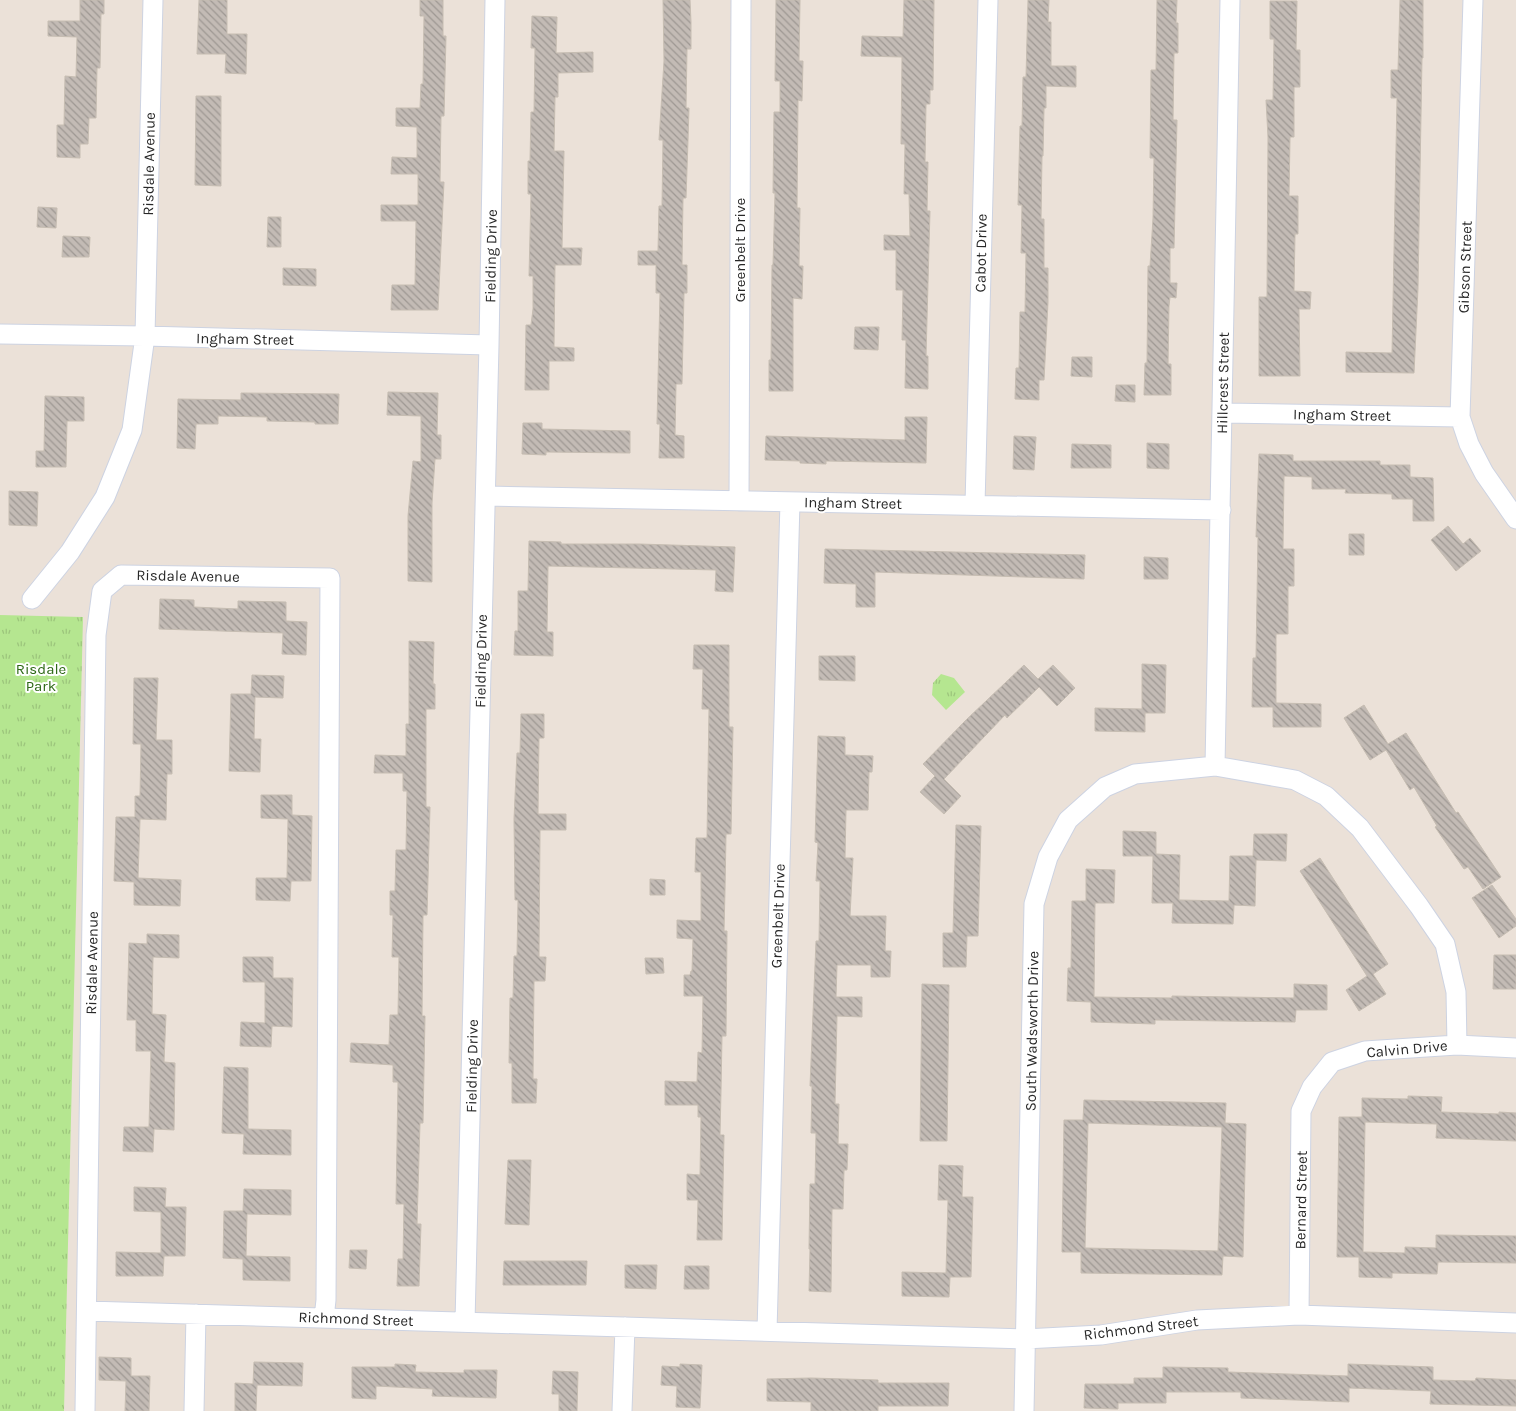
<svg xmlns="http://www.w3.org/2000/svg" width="1516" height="1411" viewBox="0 0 1516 1411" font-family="Karla,sans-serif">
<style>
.park{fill:url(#park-tufts)}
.building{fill:url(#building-back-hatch);stroke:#c6bdb2;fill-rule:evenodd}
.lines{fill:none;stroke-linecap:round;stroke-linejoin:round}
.minor-casing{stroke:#cdd3e2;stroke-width:21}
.minor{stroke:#fff;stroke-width:19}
.labels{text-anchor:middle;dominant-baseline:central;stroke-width:4;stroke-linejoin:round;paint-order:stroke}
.street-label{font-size:15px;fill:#282828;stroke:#fff}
.park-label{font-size:15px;fill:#2d6815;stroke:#fff}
</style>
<defs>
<pattern id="park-tufts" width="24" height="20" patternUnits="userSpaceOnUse" patternTransform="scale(1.25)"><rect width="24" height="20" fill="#b5e690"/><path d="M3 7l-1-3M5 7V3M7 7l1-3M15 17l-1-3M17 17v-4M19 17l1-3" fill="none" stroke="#9cc57c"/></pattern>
<pattern id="building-back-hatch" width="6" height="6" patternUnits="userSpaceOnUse" patternTransform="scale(1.25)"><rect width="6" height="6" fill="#c3bbb5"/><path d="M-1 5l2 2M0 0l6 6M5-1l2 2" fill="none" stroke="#9e9893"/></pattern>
</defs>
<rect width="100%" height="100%" fill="#ebe1d8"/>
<path class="park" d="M 0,615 L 83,617 L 64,1411 L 0,1411 Z
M 941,674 L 954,678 L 965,692 L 946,710 L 932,695 L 933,683 Z"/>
<path class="building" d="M 80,0 L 104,0 L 104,14 L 101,14 L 100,68 L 97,68 L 96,118 L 89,118 L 88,144 L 80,144 L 80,158 L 57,157 L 57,125 L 64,125 L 65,76 L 76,77 L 77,37 L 48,36 L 48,21 L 80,21 Z
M 199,0 L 227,0 L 227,34 L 247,34 L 246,74 L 225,73 L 226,54 L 197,54 Z
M 420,0 L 443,0 L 443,36 L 446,36 L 444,116 L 441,116 L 440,182 L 444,182 L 438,310 L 391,310 L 392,285 L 415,285 L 416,221 L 381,221 L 381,205 L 418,205 L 418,174 L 391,174 L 392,157 L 417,158 L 417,127 L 396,126 L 396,108 L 420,108 L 421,84 L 423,84 L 424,16 L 420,16 Z
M 663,0 L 690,0 L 691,22 L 691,49 L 687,49 L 686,108 L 689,108 L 688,140 L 686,198 L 683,198 L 682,265 L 687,265 L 687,293 L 684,293 L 682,384 L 676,384 L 675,435 L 684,436 L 684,458 L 659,458 L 660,424 L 657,424 L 660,293 L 656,293 L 656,265 L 638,265 L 638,251 L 658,251 L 659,206 L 662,206 L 663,140 L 659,140 L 664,61 Z
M 776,0 L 800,0 L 799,61 L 803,61 L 802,101 L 798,100 L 797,208 L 800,208 L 799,266 L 803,266 L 802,299 L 793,298 L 793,391 L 769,391 L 769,360 L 771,360 L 772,265 L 773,265 L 775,193 L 773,193 L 774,112 L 780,112 L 780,81 L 775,81 Z
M 904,0 L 934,0 L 933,90 L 930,90 L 930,104 L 926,104 L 925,162 L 928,162 L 927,211 L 930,211 L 926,356 L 928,356 L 928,389 L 905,388 L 906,340 L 902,340 L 903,290 L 896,290 L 896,250 L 884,250 L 884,235 L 910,236 L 909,194 L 904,194 L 905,144 L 901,144 L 902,57 L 861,56 L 862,36 L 903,37 Z
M 1028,0 L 1049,0 L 1048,22 L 1051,22 L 1051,66 L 1076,66 L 1076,87 L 1046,86 L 1046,108 L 1044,108 L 1043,156 L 1042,156 L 1041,219 L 1044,219 L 1044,268 L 1048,268 L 1048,302 L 1044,380 L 1039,380 L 1039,400 L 1015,399 L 1016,368 L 1019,368 L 1020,312 L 1025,312 L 1026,253 L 1021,253 L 1022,205 L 1018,205 L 1020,126 L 1022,126 L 1023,77 L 1026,77 Z
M 1157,0 L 1177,0 L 1176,23 L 1178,23 L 1178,53 L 1174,53 L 1173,120 L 1177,120 L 1174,248 L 1170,248 L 1170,283 L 1177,283 L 1176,298 L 1170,297 L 1169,306 L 1168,364 L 1171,364 L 1171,395 L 1144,395 L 1145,363 L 1147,363 L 1148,266 L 1150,266 L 1153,218 L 1154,158 L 1150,158 L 1151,70 L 1156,70 Z
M 1400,0 L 1423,0 L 1423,58 L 1422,58 L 1418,288 L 1414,373 L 1346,372 L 1346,352 L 1392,353 L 1397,98 L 1391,98 L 1391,70 L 1398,70 Z
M 1270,1 L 1297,1 L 1296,50 L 1300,50 L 1300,87 L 1294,87 L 1294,137 L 1290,137 L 1289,196 L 1298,196 L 1298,234 L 1295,234 L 1294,291 L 1311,292 L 1310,309 L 1299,309 L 1300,376 L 1259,376 L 1259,297 L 1267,297 L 1268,137 L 1266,100 L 1273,100 L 1274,39 L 1270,39 Z
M 532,16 L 557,17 L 556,53 L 593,52 L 593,72 L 558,73 L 558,97 L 555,97 L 554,151 L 564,151 L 562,248 L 582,248 L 581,265 L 555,265 L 554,347 L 574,348 L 574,361 L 549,361 L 549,390 L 525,390 L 526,325 L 531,325 L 533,309 L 533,276 L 529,276 L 531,194 L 528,194 L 528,161 L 530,161 L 531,112 L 534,112 L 535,48 L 531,48 Z
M 196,96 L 221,96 L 221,186 L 195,185 Z
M 38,207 L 57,208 L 56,228 L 37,227 Z
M 268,217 L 281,217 L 281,247 L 267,247 Z
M 63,236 L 90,237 L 89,257 L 62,257 Z
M 283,268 L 316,269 L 316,286 L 283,285 Z
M 855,327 L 879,327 L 878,350 L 854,349 Z
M 1072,357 L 1092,357 L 1092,377 L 1071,376 Z
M 1116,385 L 1135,385 L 1135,402 L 1115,401 Z
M 388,392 L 438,393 L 437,435 L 441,435 L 441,459 L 435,459 L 432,503 L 432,582 L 408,581 L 408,516 L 413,461 L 421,462 L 421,416 L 387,415 Z
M 241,393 L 339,394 L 338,424 L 315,424 L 315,422 L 267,421 L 267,417 L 218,416 L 218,424 L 196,424 L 195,449 L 177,448 L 178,399 L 241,400 Z
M 45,396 L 84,397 L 84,421 L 67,421 L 66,467 L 36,467 L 36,451 L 44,451 Z
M 905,417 L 927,417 L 926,463 L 826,461 L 826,464 L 800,463 L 800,461 L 765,460 L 766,436 L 905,440 Z
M 523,423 L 542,423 L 542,429 L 630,431 L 630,453 L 546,452 L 546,455 L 522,454 Z
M 1014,436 L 1036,437 L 1034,470 L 1013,469 Z
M 1147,443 L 1169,444 L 1169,469 L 1147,468 Z
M 1072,444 L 1111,445 L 1111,468 L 1071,468 Z
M 1259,454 L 1293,455 L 1293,461 L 1380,461 L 1380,465 L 1410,465 L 1410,477 L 1433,478 L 1434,521 L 1413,521 L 1413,499 L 1392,499 L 1392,494 L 1345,493 L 1346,489 L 1312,489 L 1312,477 L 1284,476 L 1283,549 L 1294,549 L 1294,586 L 1288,586 L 1288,634 L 1276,634 L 1276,703 L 1321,704 L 1321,727 L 1273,727 L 1273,707 L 1252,707 L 1253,658 L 1256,658 L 1258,537 L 1256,537 Z
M 9,491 L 38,492 L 37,526 L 9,525 Z
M 1448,526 L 1463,544 L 1470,538 L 1481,551 L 1456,571 L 1431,540 Z
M 1349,534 L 1364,534 L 1364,555 L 1349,555 Z
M 529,541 L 561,542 L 561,544 L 639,544 L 735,547 L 733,592 L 715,591 L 716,570 L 548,566 L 547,632 L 553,632 L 553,656 L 514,655 L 515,631 L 518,631 L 518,591 L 528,591 Z
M 825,549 L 1085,555 L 1084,579 L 875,572 L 875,607 L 856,607 L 856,584 L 824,583 Z
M 1144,557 L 1168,558 L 1168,579 L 1144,579 Z
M 160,599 L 194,600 L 194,607 L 238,609 L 238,601 L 286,602 L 286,621 L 307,622 L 306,655 L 282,654 L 283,633 L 159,629 Z
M 409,641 L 434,642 L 433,684 L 435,684 L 435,709 L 426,709 L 426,807 L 430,807 L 427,915 L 423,915 L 422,1016 L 425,1016 L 423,1123 L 420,1123 L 417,1224 L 421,1224 L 419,1286 L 397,1286 L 398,1259 L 403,1259 L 404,1204 L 396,1204 L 398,1082 L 393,1082 L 393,1065 L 350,1062 L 351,1043 L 389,1045 L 390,1015 L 398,1015 L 399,957 L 392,957 L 393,915 L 390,915 L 390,891 L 395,891 L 396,850 L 406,850 L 407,791 L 403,791 L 403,773 L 374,773 L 375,755 L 406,756 L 406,724 L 409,724 Z
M 694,645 L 729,645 L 729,727 L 733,727 L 731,834 L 726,834 L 725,890 L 724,931 L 727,931 L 726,1036 L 722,1036 L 721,1091 L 720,1135 L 724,1135 L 722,1240 L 697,1240 L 698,1200 L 687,1200 L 687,1174 L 700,1175 L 701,1117 L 698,1117 L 698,1105 L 665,1105 L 665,1081 L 697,1082 L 698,1052 L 702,1053 L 703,996 L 684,996 L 684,975 L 690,975 L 691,971 L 692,971 L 693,939 L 677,938 L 677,920 L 701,921 L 701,872 L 695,872 L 696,838 L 707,838 L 709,709 L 702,709 L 703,669 L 693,669 Z
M 819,656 L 855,656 L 855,681 L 819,680 Z
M 1142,664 L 1166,665 L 1165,713 L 1145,713 L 1145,732 L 1095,731 L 1095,708 L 1142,709 Z
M 1024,665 L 1038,679 L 1053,665 L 1075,688 L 1057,706 L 1039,687 L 1007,718 L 1005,715 L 944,779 L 961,796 L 944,814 L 920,792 L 935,776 L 923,764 L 967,719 Z
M 252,675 L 284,676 L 283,698 L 255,697 L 254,739 L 261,739 L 260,772 L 229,771 L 231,694 L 251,694 Z
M 134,678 L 158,678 L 156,740 L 172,740 L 172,774 L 167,774 L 166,820 L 140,819 L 138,878 L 181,880 L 180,906 L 134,905 L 134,882 L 114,881 L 116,817 L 135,817 L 135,796 L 140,796 L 141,744 L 133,744 Z
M 1364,705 L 1388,744 L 1406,733 L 1456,813 L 1458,812 L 1501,877 L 1483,889 L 1468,867 L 1464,869 L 1435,827 L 1437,826 L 1414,787 L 1410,790 L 1386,750 L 1370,760 L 1344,718 Z
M 521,714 L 544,714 L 544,738 L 539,738 L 538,814 L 566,814 L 566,830 L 540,830 L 539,957 L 546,957 L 545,981 L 534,981 L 533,1079 L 537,1079 L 536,1103 L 512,1103 L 512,1063 L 509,1063 L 510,998 L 513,998 L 514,956 L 517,956 L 518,900 L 515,900 L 514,819 L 517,753 L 520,753 Z
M 818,736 L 845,737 L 845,755 L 873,756 L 872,772 L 869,772 L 868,810 L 846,810 L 845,858 L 853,858 L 850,916 L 886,916 L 885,951 L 891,951 L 890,977 L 871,977 L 871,965 L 837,965 L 836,997 L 862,997 L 862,1017 L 837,1016 L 835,1104 L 839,1104 L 838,1144 L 848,1144 L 847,1170 L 844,1170 L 843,1209 L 832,1209 L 831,1292 L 809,1291 L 810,1249 L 809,1249 L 810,1184 L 815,1184 L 816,1133 L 811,1133 L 812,1086 L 810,1086 L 816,941 L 819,941 L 820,881 L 816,881 L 818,843 L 815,842 Z
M 261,795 L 292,795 L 292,815 L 312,816 L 311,881 L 291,881 L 290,901 L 256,900 L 256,878 L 287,878 L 288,819 L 261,818 Z
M 956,825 L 981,826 L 978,936 L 967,936 L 966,967 L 943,967 L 943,933 L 953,933 Z
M 1123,831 L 1156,832 L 1156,854 L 1180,855 L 1179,900 L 1229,901 L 1230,856 L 1253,856 L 1254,834 L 1287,834 L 1286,861 L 1256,860 L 1255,906 L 1234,905 L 1233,924 L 1172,923 L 1173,903 L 1152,903 L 1153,856 L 1123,856 Z
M 1320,858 L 1388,964 L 1373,974 L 1386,994 L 1359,1011 L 1346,990 L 1367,976 L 1300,871 Z
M 1086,869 L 1115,870 L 1114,903 L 1095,903 L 1094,997 L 1172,998 L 1172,996 L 1294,998 L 1294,984 L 1327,985 L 1327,1010 L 1296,1010 L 1295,1022 L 1155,1020 L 1155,1024 L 1091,1022 L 1091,1002 L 1067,1001 L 1068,968 L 1071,968 L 1072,901 L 1086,901 Z
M 650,879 L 665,880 L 665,895 L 650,895 Z
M 1492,885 L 1516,919 L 1516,926 L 1499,938 L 1472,898 Z
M 147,934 L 179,935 L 179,958 L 153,957 L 152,1014 L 166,1015 L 164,1062 L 175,1063 L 174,1130 L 154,1129 L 153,1152 L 123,1151 L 124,1127 L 149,1127 L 151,1051 L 136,1051 L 136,1020 L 127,1020 L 129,943 L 147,944 Z
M 1494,955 L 1516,955 L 1516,989 L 1493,989 Z
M 243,957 L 273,957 L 273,978 L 293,978 L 292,1027 L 272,1026 L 271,1047 L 240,1046 L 241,1022 L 265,1023 L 265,982 L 243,982 Z
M 645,958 L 663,958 L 664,973 L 646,974 Z
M 922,984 L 949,985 L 947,1141 L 920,1141 Z
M 224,1067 L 248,1068 L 248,1129 L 291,1130 L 291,1155 L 243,1154 L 244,1134 L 222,1133 Z
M 1408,1096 L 1442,1097 L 1441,1112 L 1499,1114 L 1499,1112 L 1516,1113 L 1516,1141 L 1436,1138 L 1437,1124 L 1365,1122 L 1363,1252 L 1405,1253 L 1405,1247 L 1436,1248 L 1436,1235 L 1516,1236 L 1516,1263 L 1438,1262 L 1437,1274 L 1392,1273 L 1392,1278 L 1359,1277 L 1359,1257 L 1337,1257 L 1339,1117 L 1362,1117 L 1362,1098 L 1408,1099 Z
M 1084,1100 L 1226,1103 L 1225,1123 L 1246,1124 L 1243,1257 L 1223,1256 L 1222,1275 L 1081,1273 L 1081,1252 L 1062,1252 L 1064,1120 L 1083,1120 ZM 1088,1123 L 1222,1127 L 1218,1251 L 1085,1248 Z
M 508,1160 L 531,1160 L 529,1225 L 505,1224 Z
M 939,1165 L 963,1166 L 962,1197 L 973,1197 L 971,1277 L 950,1277 L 949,1297 L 902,1296 L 902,1272 L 946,1273 L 948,1200 L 938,1200 Z
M 134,1187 L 166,1188 L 165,1207 L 186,1207 L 185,1256 L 164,1256 L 163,1276 L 116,1276 L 116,1252 L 161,1253 L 161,1212 L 134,1211 Z
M 244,1189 L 291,1190 L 291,1215 L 247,1214 L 246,1256 L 290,1257 L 290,1281 L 243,1280 L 243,1259 L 223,1258 L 224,1211 L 243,1211 Z
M 350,1250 L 367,1250 L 366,1269 L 349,1268 Z
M 504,1261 L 587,1261 L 586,1285 L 503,1285 Z
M 625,1265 L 657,1265 L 656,1289 L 625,1288 Z
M 685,1266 L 709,1266 L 709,1289 L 684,1289 Z
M 99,1357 L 131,1358 L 131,1376 L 150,1376 L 149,1411 L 125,1411 L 126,1381 L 99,1380 Z
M 254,1362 L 303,1363 L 302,1386 L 257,1385 L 256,1411 L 235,1411 L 235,1383 L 253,1384 Z
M 395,1364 L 416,1365 L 415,1372 L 464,1373 L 464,1370 L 497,1370 L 496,1398 L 432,1396 L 433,1389 L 376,1386 L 376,1399 L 352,1398 L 352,1367 L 395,1367 Z
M 680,1364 L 702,1365 L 700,1408 L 676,1407 L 677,1386 L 661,1385 L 662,1366 L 680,1367 Z
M 1348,1364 L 1433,1367 L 1433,1380 L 1475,1381 L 1476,1378 L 1516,1380 L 1516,1406 L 1430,1404 L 1431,1391 L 1349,1388 L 1349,1402 L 1241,1398 L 1241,1392 L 1166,1392 L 1166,1403 L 1118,1403 L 1118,1409 L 1084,1408 L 1085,1384 L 1134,1384 L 1134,1378 L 1163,1378 L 1163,1367 L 1228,1368 L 1228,1372 L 1348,1376 Z
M 553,1371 L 578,1372 L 577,1411 L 559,1411 L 559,1394 L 552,1394 Z
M 811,1378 L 878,1380 L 878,1383 L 949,1383 L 948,1406 L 878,1406 L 878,1411 L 811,1411 L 811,1402 L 767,1401 L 767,1379 Z"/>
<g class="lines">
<g class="minor-casing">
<path id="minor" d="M 1473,0 L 1460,417 L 1469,444 L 1484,473 L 1516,519
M 0,334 L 145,336 L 489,345
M 1223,413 L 1460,417
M 486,496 L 1221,510
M 739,501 L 741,0
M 975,505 L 988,0
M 32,599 L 70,552 L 105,497 L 132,430 L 145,336 L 153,0
M 1215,766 L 1230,0
M 87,1311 L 1025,1339 L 1101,1335 L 1197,1320 L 1299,1315 L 1516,1323
M 1299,1315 L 1301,1111 L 1312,1087 L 1332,1062 L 1365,1051 L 1457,1045 L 1516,1048
M 465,1322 L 489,345 L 495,0
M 767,1331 L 790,502
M 85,1411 L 96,635 L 102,591 L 121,575 L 330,578 L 326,1300 L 324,1318
M 194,1411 L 196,1314
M 622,1411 L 625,1327
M 1024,1411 L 1034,904 L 1048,857 L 1068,820 L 1105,787 L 1135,774 L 1215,766 L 1295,780 L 1326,796 L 1360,828 L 1419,906 L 1445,944 L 1456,992 L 1457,1045"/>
</g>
<use href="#minor" class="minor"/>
</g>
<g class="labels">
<g class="street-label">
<text transform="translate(149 164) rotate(-89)">Risdale Avenue</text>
<text transform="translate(740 250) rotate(-90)">Greenbelt Drive</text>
<text transform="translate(981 253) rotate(-89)">Cabot Drive</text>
<text transform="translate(491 256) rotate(-89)">Fielding Drive</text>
<text transform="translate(1465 267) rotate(-88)">Gibson Street</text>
<text transform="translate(245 339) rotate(1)">Ingham Street</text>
<text transform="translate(1223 383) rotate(-89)">Hillcrest Street</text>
<text transform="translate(1342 415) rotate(1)">Ingham Street</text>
<text transform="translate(853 503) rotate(1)">Ingham Street</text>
<text transform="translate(188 576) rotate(1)">Risdale Avenue</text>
<text transform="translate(481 661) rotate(-89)">Fielding Drive</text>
<text transform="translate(778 916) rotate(-88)">Greenbelt Drive</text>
<text transform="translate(92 963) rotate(-89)">Risdale Avenue</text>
<text transform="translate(1032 1031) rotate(-89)">South Wadsworth Drive</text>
<text transform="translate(1407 1049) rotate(-5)">Calvin Drive</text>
<text transform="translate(472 1066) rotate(-89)">Fielding Drive</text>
<text transform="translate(1301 1200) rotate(-89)">Bernard Street</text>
<text transform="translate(356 1319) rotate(2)">Richmond Street</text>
<text transform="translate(1141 1328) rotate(-7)">Richmond Street</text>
</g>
<g class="park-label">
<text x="41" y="669">Risdale<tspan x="41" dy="17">Park</tspan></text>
</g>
</g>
</svg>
